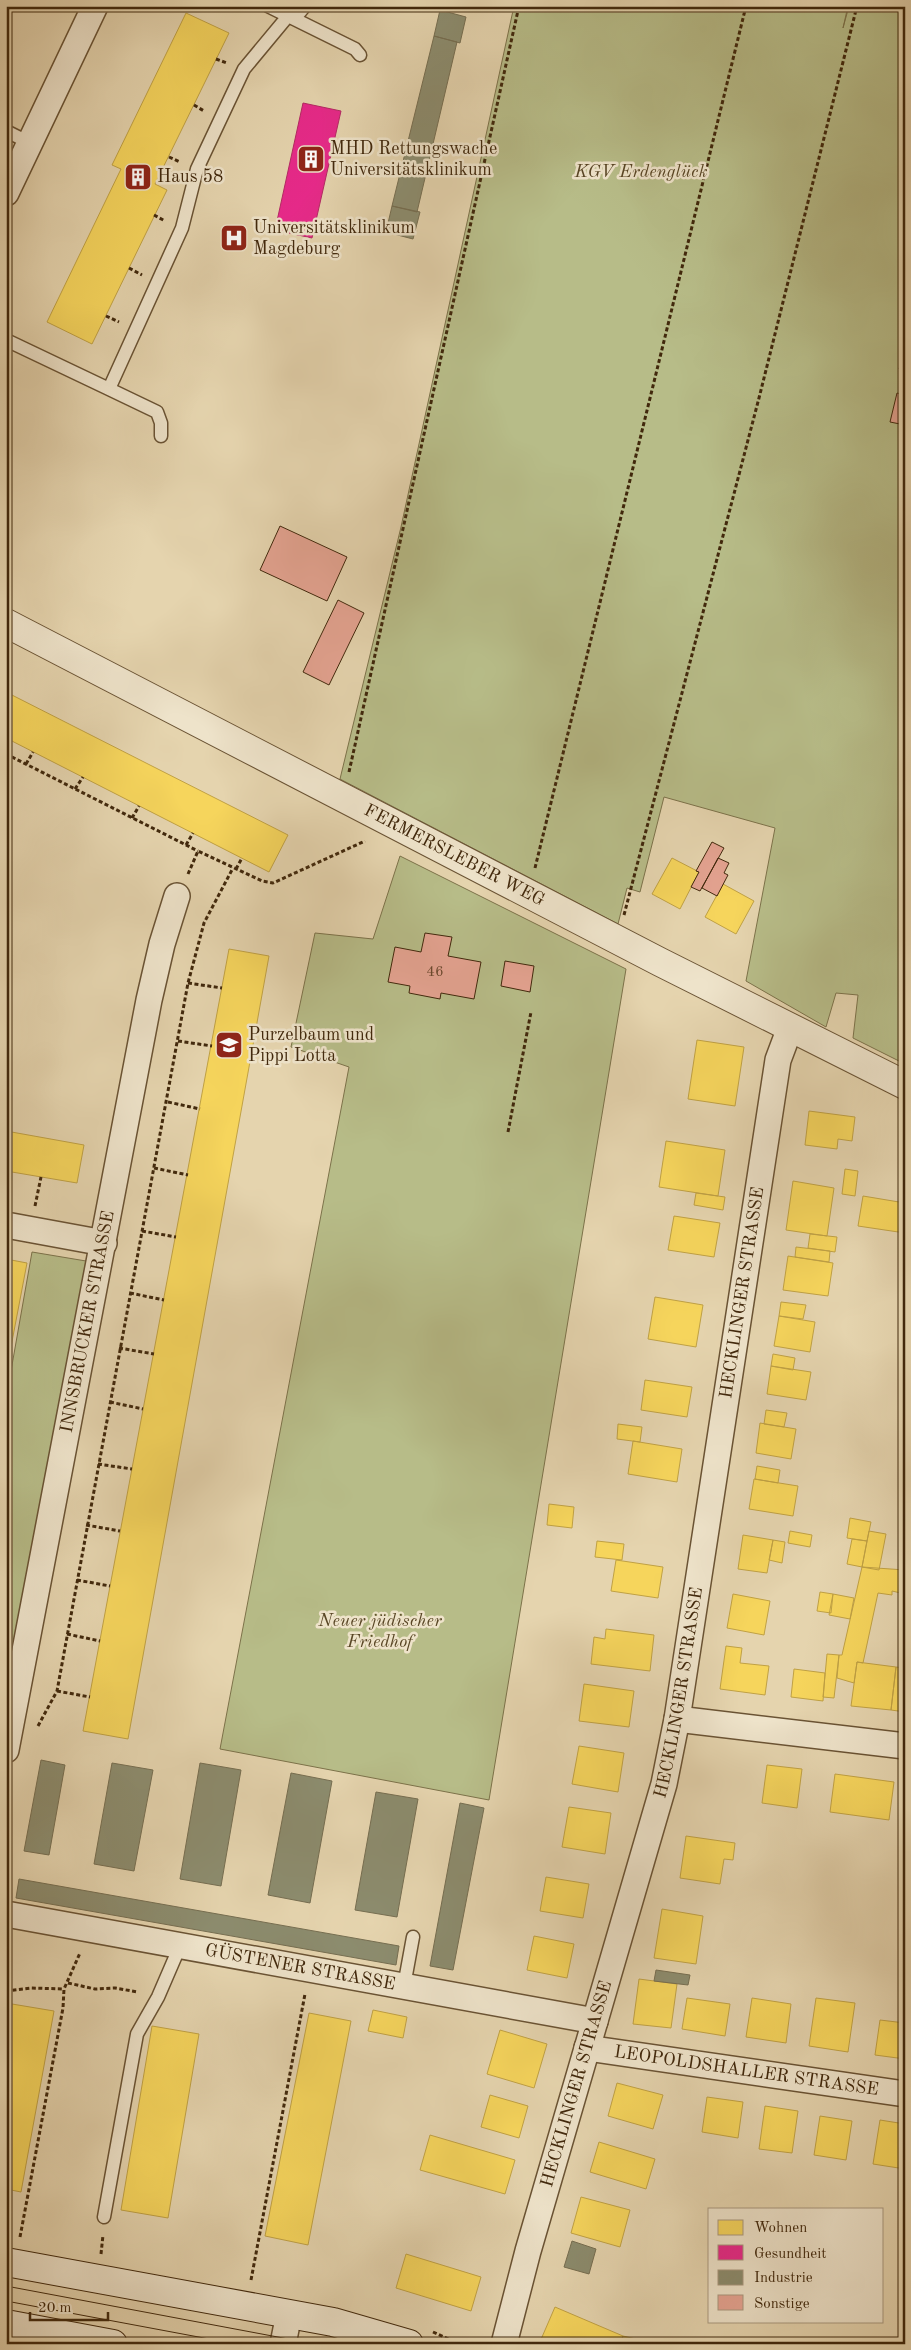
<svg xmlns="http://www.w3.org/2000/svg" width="911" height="2350" viewBox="0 0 911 2350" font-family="'Old Standard TT',serif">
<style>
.green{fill:#b7bc88;stroke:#7c724a}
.homes{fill:#f6d55c;stroke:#c0a144}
.health{fill:#e7298a;stroke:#b52964}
.industry{fill:#8c8c6e;stroke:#766e51}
.building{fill:#e4a391;stroke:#41280c}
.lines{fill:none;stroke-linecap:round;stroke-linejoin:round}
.service-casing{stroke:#6a5334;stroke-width:15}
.minor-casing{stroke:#6a5334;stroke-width:28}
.tertiary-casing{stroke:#6a5334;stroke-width:30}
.secondary-casing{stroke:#41280c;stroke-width:30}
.path{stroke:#41280c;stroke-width:3;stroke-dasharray:4 2.5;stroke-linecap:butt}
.service{stroke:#eee3ca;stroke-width:12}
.minor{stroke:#eee3ca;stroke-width:25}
.tertiary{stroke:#eee3ca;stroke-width:28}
.secondary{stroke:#eee3ca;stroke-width:28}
.tram{stroke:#41280c;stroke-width:1}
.labels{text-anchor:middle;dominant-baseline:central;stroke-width:5;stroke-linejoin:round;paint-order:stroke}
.number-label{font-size:15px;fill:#6a472d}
.poi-label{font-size:18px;fill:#41280c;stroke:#eee3ca;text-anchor:start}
.park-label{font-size:18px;font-style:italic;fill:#594625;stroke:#eee3ca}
.street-label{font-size:18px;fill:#41280c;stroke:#eee3ca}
</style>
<rect width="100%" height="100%" fill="#e5d4ae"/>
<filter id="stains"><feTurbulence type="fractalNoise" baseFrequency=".004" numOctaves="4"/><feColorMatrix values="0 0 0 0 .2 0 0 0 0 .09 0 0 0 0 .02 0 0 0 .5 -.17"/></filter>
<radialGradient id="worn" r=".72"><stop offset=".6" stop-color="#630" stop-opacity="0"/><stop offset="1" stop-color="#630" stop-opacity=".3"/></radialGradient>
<path class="green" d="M 514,6 L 848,6 L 843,28 L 849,6 L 905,6 L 905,1064 L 853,1038 L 858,995 L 836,993 L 826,1027 L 746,981 L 775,828 L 664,797 L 640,892 L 627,888 L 618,924 L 340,779 L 401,527 Z
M 400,856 L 626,969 L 489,1800 L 220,1749 L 349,1067 L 291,1047 L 315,933 L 373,939 Z
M 32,1252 L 86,1261 L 6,1711 L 6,1399 Z"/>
<path class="homes" d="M 186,13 L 229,33 L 155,184 L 167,190 L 92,344 L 47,322 L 121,169 L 112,165 Z
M 6,692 L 288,835 L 269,872 L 6,738 Z
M 672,858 L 699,872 L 680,909 L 652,894 Z
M 723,884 L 754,901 L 736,934 L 705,917 Z
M 229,949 L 269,956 L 128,1739 L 83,1731 Z
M 697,1040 L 744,1047 L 735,1106 L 688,1099 Z
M 809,1111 L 855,1117 L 852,1141 L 838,1139 L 837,1149 L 805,1145 Z
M 6,1131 L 84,1145 L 77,1183 L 6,1171 Z
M 666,1141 L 725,1150 L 718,1196 L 659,1187 Z
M 845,1169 L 858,1171 L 855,1196 L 842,1194 Z
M 793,1181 L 834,1188 L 827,1236 L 786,1230 Z
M 696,1193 L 725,1197 L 723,1210 L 694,1205 Z
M 863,1196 L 905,1203 L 905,1233 L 858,1226 Z
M 674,1216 L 720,1223 L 714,1257 L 668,1250 Z
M 810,1234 L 837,1237 L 835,1252 L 808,1248 Z
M 796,1247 L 830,1251 L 829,1262 L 795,1257 Z
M 788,1256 L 833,1263 L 828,1296 L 783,1290 Z
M 6,1259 L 27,1263 L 6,1373 Z
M 655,1297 L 703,1305 L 696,1347 L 648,1339 Z
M 781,1302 L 806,1305 L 803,1319 L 779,1316 Z
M 779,1316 L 815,1322 L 810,1352 L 774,1346 Z
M 773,1354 L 795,1358 L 793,1370 L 771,1366 Z
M 771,1366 L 811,1372 L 806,1400 L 767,1394 Z
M 645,1380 L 692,1387 L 687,1417 L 641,1410 Z
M 766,1410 L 787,1413 L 784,1427 L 764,1424 Z
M 760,1423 L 796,1429 L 791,1459 L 756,1453 Z
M 618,1424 L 642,1427 L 640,1442 L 617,1439 Z
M 633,1441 L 682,1449 L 677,1482 L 628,1474 Z
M 757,1466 L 780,1470 L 778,1483 L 755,1479 Z
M 754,1479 L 798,1486 L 793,1516 L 749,1509 Z
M 549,1504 L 574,1507 L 572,1528 L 547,1525 Z
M 850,1518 L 871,1522 L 867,1541 L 847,1538 Z
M 790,1531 L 812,1535 L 810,1547 L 788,1543 Z
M 869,1531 L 886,1534 L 879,1570 L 862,1567 Z
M 743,1535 L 773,1540 L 767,1573 L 738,1569 Z
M 852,1539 L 867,1541 L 862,1567 L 847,1564 Z
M 773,1540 L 785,1542 L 782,1563 L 769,1560 Z
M 597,1541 L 624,1544 L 622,1560 L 595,1557 Z
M 616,1560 L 663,1567 L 658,1598 L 611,1591 Z
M 862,1567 L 905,1570 L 905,1594 L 892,1591 L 892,1595 L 878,1593 L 863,1663 L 857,1662 L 854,1683 L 837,1678 L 839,1655 L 842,1655 Z
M 820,1592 L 833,1594 L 831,1613 L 817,1611 Z
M 733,1594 L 770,1601 L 764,1635 L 727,1628 Z
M 833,1594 L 854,1598 L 850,1619 L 829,1615 Z
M 606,1629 L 654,1635 L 650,1671 L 591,1664 L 594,1637 L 605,1639 Z
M 726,1646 L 742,1648 L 740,1663 L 769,1666 L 765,1695 L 720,1689 Z
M 827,1654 L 839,1655 L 834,1698 L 823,1697 Z
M 857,1662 L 896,1667 L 891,1710 L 851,1706 Z
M 896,1667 L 905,1668 L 905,1712 L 891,1710 Z
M 794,1669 L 825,1673 L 823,1701 L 791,1697 Z
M 584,1684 L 634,1691 L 629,1727 L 579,1721 Z
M 579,1746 L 624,1753 L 618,1792 L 572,1784 Z
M 767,1765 L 802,1769 L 797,1808 L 762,1803 Z
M 835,1774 L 894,1782 L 889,1820 L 830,1812 Z
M 569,1807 L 611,1813 L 605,1854 L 562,1847 Z
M 686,1836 L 735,1843 L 733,1860 L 724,1859 L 720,1884 L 680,1878 Z
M 546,1877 L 589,1884 L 583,1918 L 540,1911 Z
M 662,1909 L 703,1916 L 696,1964 L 654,1958 Z
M 534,1936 L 574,1944 L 567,1978 L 527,1970 Z
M 639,1979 L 677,1984 L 671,2028 L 633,2024 Z
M 687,1998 L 730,2004 L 725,2036 L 682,2029 Z
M 752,1998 L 791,2004 L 786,2043 L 746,2037 Z
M 816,1998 L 855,2003 L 848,2052 L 809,2046 Z
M 12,2004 L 54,2011 L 21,2192 L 6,2189 L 6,2036 Z
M 373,2010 L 407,2017 L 403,2038 L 368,2031 Z
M 309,2013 L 351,2021 L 308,2245 L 265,2236 Z
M 880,2020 L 905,2023 L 905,2059 L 875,2055 Z
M 152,2026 L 199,2034 L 168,2218 L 121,2210 Z
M 500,2030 L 547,2044 L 534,2088 L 487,2074 Z
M 617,2083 L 663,2095 L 653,2129 L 608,2116 Z
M 490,2095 L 528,2106 L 519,2138 L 481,2127 Z
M 707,2097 L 743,2102 L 738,2138 L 702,2132 Z
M 765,2106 L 798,2111 L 792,2153 L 759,2149 Z
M 820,2116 L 852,2121 L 846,2160 L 814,2155 Z
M 880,2120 L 905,2124 L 905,2169 L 873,2164 Z
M 430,2135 L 515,2160 L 505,2194 L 420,2170 Z
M 599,2142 L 655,2159 L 646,2189 L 590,2172 Z
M 581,2197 L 630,2210 L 620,2247 L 571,2233 Z
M 406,2254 L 481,2277 L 471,2311 L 396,2288 Z
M 555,2307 L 623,2336 L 620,2344 L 539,2344 Z
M 623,2336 L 657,2344 L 620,2344 Z"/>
<path class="health" d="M 303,103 L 341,111 L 312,238 L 275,230 Z"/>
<path class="industry" d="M 440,10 L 466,17 L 460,43 L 434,36 Z
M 434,36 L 457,42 L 417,212 L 392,206 Z
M 392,206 L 420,212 L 413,239 L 386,232 Z
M 41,1760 L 65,1765 L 49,1855 L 24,1851 Z
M 112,1763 L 153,1770 L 134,1871 L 94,1864 Z
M 200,1763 L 241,1770 L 221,1886 L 180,1879 Z
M 291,1773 L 332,1781 L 310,1903 L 268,1895 Z
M 376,1792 L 418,1799 L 397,1917 L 355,1910 Z
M 460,1803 L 484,1808 L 453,1970 L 430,1966 Z
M 19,1879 L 399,1946 L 396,1965 L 16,1898 Z
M 656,1970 L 690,1975 L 688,1985 L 654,1981 Z
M 572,2241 L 596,2249 L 589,2274 L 564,2267 Z"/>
<path class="building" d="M 905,349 L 905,370 L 899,369 Z
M 897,393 L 905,395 L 905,425 L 890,422 Z
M 280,526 L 347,557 L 327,601 L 260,570 Z
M 338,600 L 364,613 L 329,685 L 303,672 Z
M 712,842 L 724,848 L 700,891 L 691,887 L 699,872 L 696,871 Z
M 718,858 L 729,863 L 724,873 L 728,875 L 717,896 L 702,888 Z
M 425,933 L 452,937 L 448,956 L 481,962 L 474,999 L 441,993 L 440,999 L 409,993 L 410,986 L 388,982 L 395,947 L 421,952 Z
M 505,961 L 534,966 L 530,992 L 501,986 Z"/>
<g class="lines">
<g class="service-casing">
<path id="service" d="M 268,6 L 355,49 L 360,55
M 294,19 L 305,6
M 6,131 L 30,143
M 6,340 L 109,389 L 182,228 L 197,169 L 244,69 L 288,16
M 109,389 L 157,412 L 161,423 L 161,436
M 404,1986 L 413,1937
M 104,2217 L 137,2034 L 158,1997 L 180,1946"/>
</g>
<g class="minor-casing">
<g id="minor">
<path d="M 6,193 L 95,6"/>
<path d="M 6,1225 L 104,1243"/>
<path d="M 677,1719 L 905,1746"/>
<path id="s1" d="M 6,1750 L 149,1000 L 162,944 L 177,896"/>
<path id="s2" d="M 6,1914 L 595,2021"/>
<path id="s3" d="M 587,2048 L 905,2094"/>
<path d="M 283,2344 L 289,2314"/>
<path id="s4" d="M 504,2344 L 528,2251 L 664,1784 L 677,1719 L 778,1060 L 790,1028"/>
</g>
</g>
<g class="tertiary-casing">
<g id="tertiary">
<path id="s5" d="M 6,623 L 660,962 L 905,1085"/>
</g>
</g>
<g class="secondary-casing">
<path id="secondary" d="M 6,2262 L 333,2322 L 409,2344
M 6,2324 L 113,2344"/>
</g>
<path class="path" d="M 216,59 L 227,63
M 194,105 L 204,111
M 169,157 L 180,162
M 154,215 L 165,221
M 129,268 L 142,275
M 106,316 L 119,322
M 6,754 L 198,851
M 26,764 L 33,752
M 349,772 L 519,6
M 75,789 L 83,777
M 132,818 L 139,806
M 186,845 L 193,833
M 535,868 L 746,6
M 236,869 L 242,858
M 188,874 L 198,851 L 262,881 L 273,883 L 365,841
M 624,915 L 759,398 L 857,6
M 188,983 L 222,988
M 178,1041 L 212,1046
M 168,1102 L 200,1109
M 508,1132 L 531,1012
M 154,1168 L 188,1175
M 35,1206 L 41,1177
M 142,1231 L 176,1237
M 130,1293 L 164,1300
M 119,1348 L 154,1354
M 110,1402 L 143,1409
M 98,1464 L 132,1469
M 86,1525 L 120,1531
M 77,1580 L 110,1586
M 67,1634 L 100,1641
M 57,1691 L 90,1697
M 38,1726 L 57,1691 L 188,983 L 204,923 L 233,868
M 68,1983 L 95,1989 L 115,1988 L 138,1992
M 6,1991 L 31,1988 L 64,1989
M 6,2032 L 7,2032
M 20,2237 L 63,2008 L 64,1989 L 80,1953
M 101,2254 L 103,2235
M 251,2280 L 305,1994
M 433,2332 L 459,2344"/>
<use href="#service" class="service"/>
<use href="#minor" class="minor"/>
<use href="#tertiary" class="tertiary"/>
<use href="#secondary" class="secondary"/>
<path class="tram" d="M 6,2286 L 315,2344
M 6,2301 L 236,2344"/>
</g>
<defs>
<g id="building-square" transform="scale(1.4375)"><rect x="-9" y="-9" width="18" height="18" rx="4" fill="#8f2418" stroke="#eee3ca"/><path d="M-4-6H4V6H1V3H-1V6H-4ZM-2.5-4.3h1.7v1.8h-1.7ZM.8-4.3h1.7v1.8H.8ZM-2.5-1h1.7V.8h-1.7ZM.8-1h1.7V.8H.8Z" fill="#fff"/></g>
<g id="hospital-square" transform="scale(1.4375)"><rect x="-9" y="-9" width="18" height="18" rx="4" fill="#8f2418" stroke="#eee3ca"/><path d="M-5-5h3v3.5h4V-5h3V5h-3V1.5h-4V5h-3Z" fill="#fff"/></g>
<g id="school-square" transform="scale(1.4375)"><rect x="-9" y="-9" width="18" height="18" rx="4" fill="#8f2418" stroke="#eee3ca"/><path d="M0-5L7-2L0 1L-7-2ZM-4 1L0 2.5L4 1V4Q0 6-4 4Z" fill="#fff"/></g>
</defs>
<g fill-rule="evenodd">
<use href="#building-square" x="311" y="159"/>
<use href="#building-square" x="138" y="177"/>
<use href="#hospital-square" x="234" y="238"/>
<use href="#school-square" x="229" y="1045"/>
</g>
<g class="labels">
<g class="number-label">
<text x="435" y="972">46</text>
</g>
<g class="poi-label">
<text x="330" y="149">MHD Rettungswache<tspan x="330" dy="21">Universitätsklinikum</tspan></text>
<text x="157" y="177">Haus 58</text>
<text x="253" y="228">Universitätsklinikum<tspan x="253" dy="21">Magdeburg</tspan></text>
<text x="248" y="1035">Purzelbaum und<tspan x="248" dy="21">Pippi Lotta</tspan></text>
</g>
<g class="park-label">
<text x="641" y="172">KGV Erdenglück</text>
<text x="380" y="1621">Neuer jüdischer<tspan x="380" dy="21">Friedhof</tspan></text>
</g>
<g class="street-label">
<text stroke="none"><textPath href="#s5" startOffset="505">FERMERSLEBER WEG</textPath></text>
<text stroke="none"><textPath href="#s4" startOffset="1080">HECKLINGER STRASSE</textPath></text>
<text stroke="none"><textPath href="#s1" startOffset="436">INNSBRUCKER STRASSE</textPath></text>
<text stroke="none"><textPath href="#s4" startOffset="675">HECKLINGER STRASSE</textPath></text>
<text stroke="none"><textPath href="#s2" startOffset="299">GÜSTENER STRASSE</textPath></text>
<text stroke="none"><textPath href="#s3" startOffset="161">LEOPOLDSHALLER STRASSE</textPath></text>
<text stroke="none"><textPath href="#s4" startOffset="270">HECKLINGER STRASSE</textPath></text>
</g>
</g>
<rect width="911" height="2350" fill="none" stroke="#e5d4ae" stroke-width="25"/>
<rect x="8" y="8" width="896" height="2335" fill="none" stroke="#41280c" stroke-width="2.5"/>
<rect x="12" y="12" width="886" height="2325" fill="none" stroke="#41280c"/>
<rect x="708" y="2208" width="175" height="115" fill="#eee3ca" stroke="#a9987e"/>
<rect x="718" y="2220" width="25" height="15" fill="#f6d55c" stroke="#a9987e"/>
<text x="754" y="2232" font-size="15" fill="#41280c">Wohnen</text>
<rect x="718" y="2245" width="25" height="15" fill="#e7298a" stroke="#a9987e"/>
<text x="754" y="2258" font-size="15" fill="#41280c">Gesundheit</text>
<rect x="718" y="2270" width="25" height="15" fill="#8c8c6e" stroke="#a9987e"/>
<text x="754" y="2282" font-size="15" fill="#41280c">Industrie</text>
<rect x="718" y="2295" width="25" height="15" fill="#e4a391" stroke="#a9987e"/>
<text x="754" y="2308" font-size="15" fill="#41280c">Sonstige</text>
<path d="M30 2312v8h78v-8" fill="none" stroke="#41280c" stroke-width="2.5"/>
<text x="38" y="2312" font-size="15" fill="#41280c" stroke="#eee3ca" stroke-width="4" paint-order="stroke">20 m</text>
<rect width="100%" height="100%" filter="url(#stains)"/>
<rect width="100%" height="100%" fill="url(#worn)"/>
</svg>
